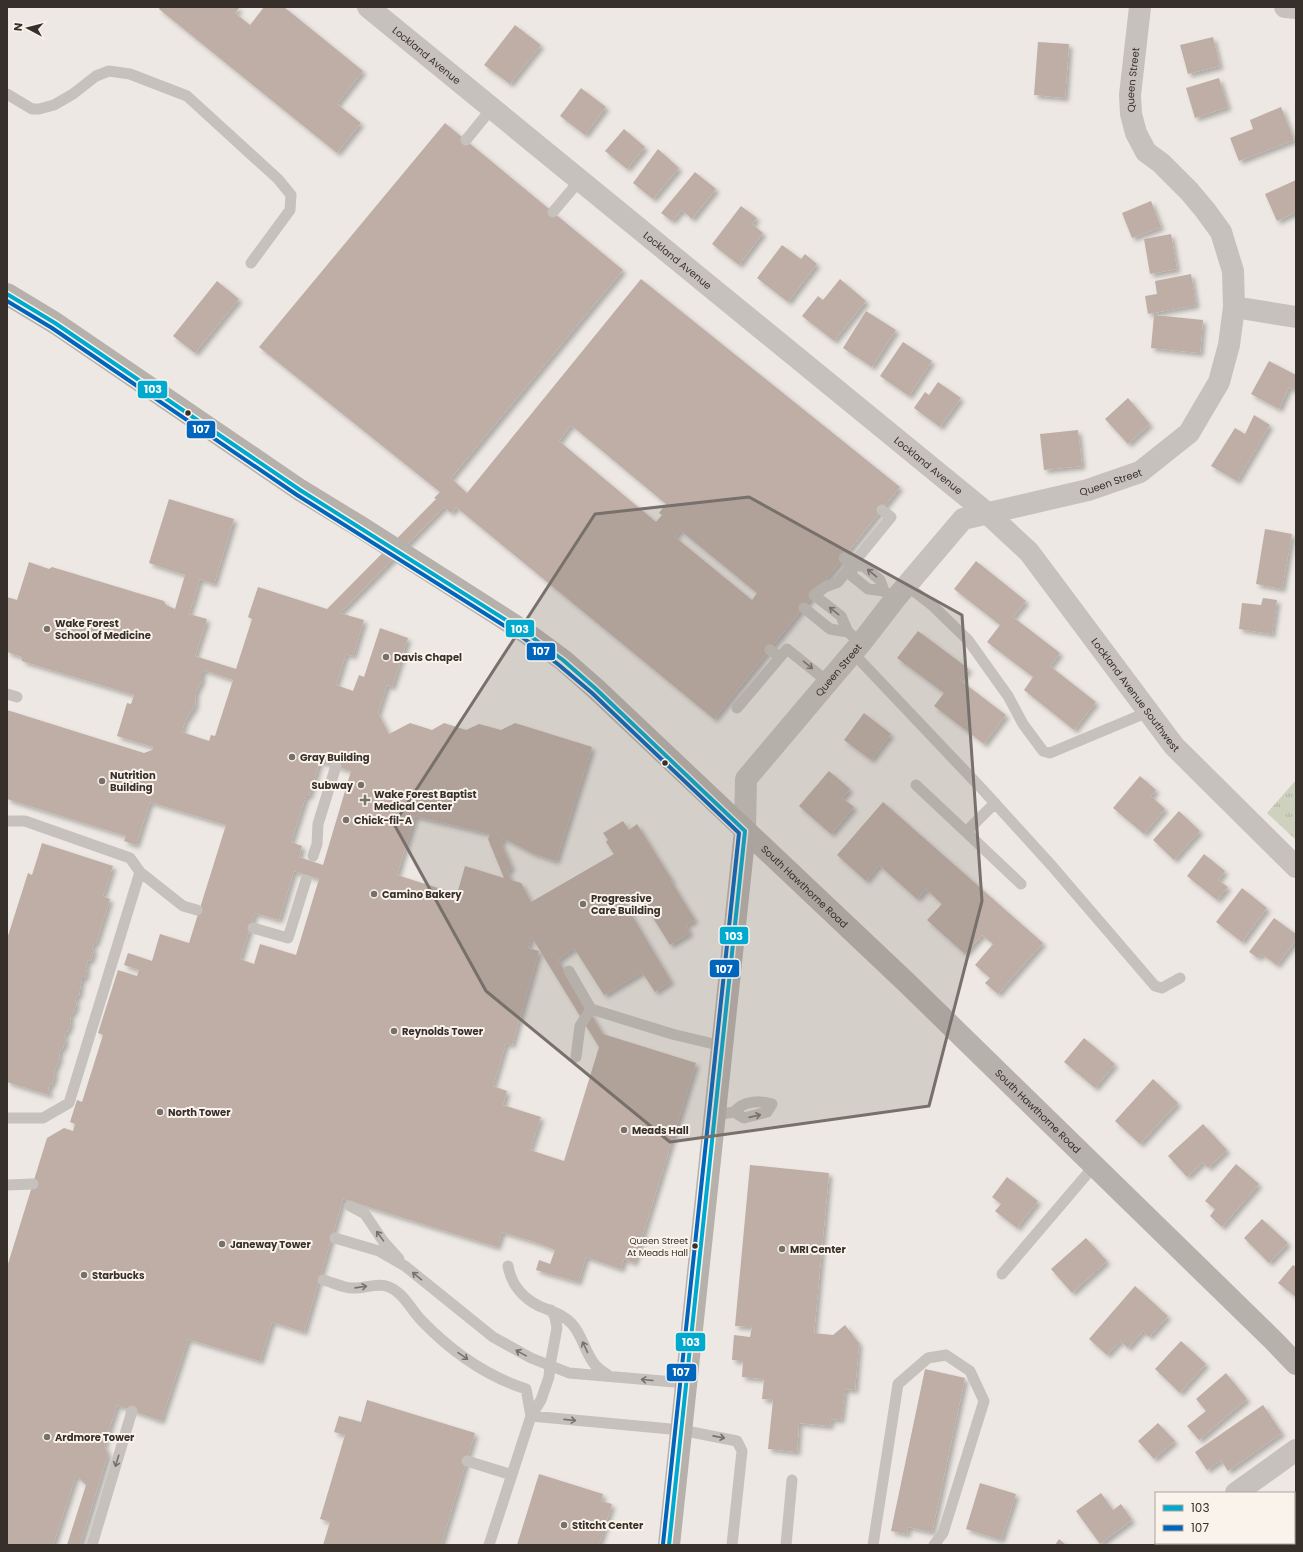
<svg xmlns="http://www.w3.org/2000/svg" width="1303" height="1552" viewBox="0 0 1303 1552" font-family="Poppins,sans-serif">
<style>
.grass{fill:url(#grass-tufts)}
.building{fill:#bfaea6;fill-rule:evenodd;filter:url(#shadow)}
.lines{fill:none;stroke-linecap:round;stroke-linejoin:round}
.lane{stroke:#c6c1bc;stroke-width:11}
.street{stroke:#c6c1bc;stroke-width:22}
.secondary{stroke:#b7b1ac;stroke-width:22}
.bus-1-casing{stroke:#f9f3eb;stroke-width:7}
.bus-2-casing{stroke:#f9f3eb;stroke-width:7}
.bus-1{stroke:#00a9ce;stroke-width:4}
.bus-2{stroke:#0065bd;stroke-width:4}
.oneway{stroke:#77716c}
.marked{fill:#77706b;fill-opacity:0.2;stroke:#77706b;stroke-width:3;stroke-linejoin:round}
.bus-dot{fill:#372f2a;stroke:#f9f3eb;stroke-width:1.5}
.poi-dot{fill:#77706b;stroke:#f9f3eb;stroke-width:1.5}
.labels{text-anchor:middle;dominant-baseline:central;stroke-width:4;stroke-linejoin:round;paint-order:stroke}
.bus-label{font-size:9px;fill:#372f2a;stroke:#f9f3eb;text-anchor:end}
.street-label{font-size:10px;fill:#372f2a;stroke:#f9f3eb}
.poi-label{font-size:10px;font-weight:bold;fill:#372f2a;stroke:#f9f3eb;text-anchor:start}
.line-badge{stroke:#f9f3eb;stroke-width:1.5}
.badge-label{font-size:11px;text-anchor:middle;font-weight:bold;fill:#fff}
</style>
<defs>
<pattern id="grass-tufts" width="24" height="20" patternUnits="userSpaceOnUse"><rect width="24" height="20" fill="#ced1be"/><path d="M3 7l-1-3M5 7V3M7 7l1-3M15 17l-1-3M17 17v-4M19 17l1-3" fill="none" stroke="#b2b4a3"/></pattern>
<filter id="shadow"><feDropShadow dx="3.5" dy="3.5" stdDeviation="2" flood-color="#0004"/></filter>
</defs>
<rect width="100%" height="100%" fill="#ede8e3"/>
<path class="grass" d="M 1296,780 L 1296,840 L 1267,813 Z"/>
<path class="building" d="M 160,7 L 240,7 L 235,13 L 250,25 L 264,7 L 284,7 L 363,71 L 337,104 L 361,123 L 337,153 L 159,9 Z
M 515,25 L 541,45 L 510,84 L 484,65 Z
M 1213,37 L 1220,66 L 1188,74 L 1180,45 Z
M 1038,42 L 1069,44 L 1065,98 L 1034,95 Z
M 1219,78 L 1228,107 L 1195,118 L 1186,88 Z
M 581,88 L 606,107 L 585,135 L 560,116 Z
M 1281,107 L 1294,140 L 1239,161 L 1230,138 L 1253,129 L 1250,120 Z
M 445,123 L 623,270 L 451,478 L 467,493 L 641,279 L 900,487 L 714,719 L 456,507 L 451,513 L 444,507 L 340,613 L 364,620 L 353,656 L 346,654 L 336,685 L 353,691 L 359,675 L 364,677 L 380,628 L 408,638 L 392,687 L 387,685 L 378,713 L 389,734 L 410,723 L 432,730 L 444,723 L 466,730 L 479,724 L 501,730 L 515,723 L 592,747 L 556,861 L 532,853 L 503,838 L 501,843 L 512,868 L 507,871 L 511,880 L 521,883 L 531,902 L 614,854 L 606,842 L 608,840 L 603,833 L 623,821 L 629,830 L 637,824 L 672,880 L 671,881 L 695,920 L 686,925 L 690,933 L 670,945 L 635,889 L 621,897 L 671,981 L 655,992 L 642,972 L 604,995 L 574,948 L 558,960 L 603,1034 L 696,1063 L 634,1263 L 624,1259 L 621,1269 L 586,1257 L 578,1282 L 536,1270 L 539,1260 L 550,1264 L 555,1250 L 538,1243 L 502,1232 L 497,1247 L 343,1199 L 304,1332 L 272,1322 L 260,1361 L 188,1339 L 161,1421 L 117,1405 L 104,1445 L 108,1454 L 80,1545 L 67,1545 L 86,1485 L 76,1475 L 53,1545 L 7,1545 L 7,1267 L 47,1138 L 64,1128 L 73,1131 L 75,1124 L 70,1122 L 77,1100 L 82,1102 L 103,1035 L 98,1033 L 118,970 L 137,976 L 139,970 L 124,965 L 128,953 L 152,961 L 160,934 L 189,943 L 226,825 L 150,802 L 136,845 L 124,841 L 126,836 L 7,799 L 7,710 L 144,753 L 152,750 L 153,747 L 117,736 L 127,703 L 131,704 L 134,695 L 22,661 L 22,657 L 7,652 L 7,597 L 17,600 L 29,562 L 49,569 L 52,567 L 164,601 L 166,605 L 175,609 L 185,575 L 149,563 L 169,499 L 234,519 L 214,584 L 200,579 L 189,614 L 207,619 L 195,656 L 236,669 L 252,619 L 248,617 L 258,587 L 327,609 L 436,499 L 434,498 L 440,492 L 259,347 ZM 571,425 L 666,504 L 659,513 L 662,515 L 656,522 L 559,441 ZM 680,530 L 757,593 L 752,600 L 675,537 ZM 204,670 L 233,680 L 215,736 L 211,735 L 209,741 L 182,732 L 185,721 L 195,706 L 196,692 L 202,680 L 202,673 ZM 320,761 L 351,771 L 323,865 L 299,857 L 302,846 L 291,842 L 306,796 L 309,796 ZM 415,816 L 490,834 L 488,839 L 504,878 L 465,866 L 457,894 L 397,875 ZM 294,871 L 319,879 L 296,955 L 260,944 L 254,964 L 240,959 L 255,913 L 279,920 ZM 531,936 L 599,1047 L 564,1161 L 530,1150 L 541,1117 L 503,1105 L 507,1091 L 493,1086 L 506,1043 L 512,1045 L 539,951 L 528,948 Z
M 624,129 L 645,147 L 627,169 L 605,151 Z
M 658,149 L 679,168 L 653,199 L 633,183 Z
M 695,172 L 716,189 L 692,219 L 682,210 L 672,221 L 661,213 Z
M 1296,180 L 1296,212 L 1277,221 L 1265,194 Z
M 1151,201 L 1161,227 L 1132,238 L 1122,213 Z
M 741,206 L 757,218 L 752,224 L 763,233 L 739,265 L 712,244 Z
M 1171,234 L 1177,269 L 1150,274 L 1144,239 Z
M 782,245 L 801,259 L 805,254 L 817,264 L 788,302 L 757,278 Z
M 1191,274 L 1196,305 L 1148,314 L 1145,296 L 1157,294 L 1155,281 Z
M 840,279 L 866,301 L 834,341 L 802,316 L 818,296 L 823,300 Z
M 217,281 L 239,299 L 195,353 L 173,336 Z
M 866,311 L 896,330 L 872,367 L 843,348 Z
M 1154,315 L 1203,320 L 1200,353 L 1151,348 Z
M 903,342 L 932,361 L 909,396 L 880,376 Z
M 1269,361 L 1296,375 L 1296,390 L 1289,387 L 1279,409 L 1251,394 Z
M 938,382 L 961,398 L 940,427 L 914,408 L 925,392 L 929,395 Z
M 1128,398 L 1150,424 L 1128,444 L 1105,419 Z
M 1254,415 L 1270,425 L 1237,481 L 1211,466 L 1235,428 L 1245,434 Z
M 1078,430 L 1082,466 L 1044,470 L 1040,434 Z
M 1265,529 L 1292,534 L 1282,589 L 1256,584 Z
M 976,561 L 1026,601 L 1013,617 L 1060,653 L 1050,666 L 1096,702 L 1074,730 L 1024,690 L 1033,677 L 987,642 L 1000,625 L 954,589 Z
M 1263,598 L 1277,600 L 1272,634 L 1239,629 L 1242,603 L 1261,605 Z
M 918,631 L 969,669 L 960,680 L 1006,715 L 984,744 L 934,706 L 944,693 L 897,658 Z
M 864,713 L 891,734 L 871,760 L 844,740 Z
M 829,771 L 850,789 L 842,798 L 854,807 L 831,834 L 799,806 Z
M 1140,776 L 1156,790 L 1151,796 L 1165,809 L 1144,834 L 1113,808 Z
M 883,802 L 1043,943 L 998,994 L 985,983 L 990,978 L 975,965 L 993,944 L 982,935 L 965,954 L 927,920 L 942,904 L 926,889 L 917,899 L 879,865 L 866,881 L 837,855 Z
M 1179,811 L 1200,831 L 1174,860 L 1153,840 Z
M 42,843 L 113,866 L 103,896 L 110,899 L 96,943 L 94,943 L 92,949 L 94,950 L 91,960 L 88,961 L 86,966 L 87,968 L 85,978 L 82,978 L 79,995 L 77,996 L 75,1002 L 77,1003 L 73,1013 L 71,1014 L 70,1019 L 71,1021 L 68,1031 L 66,1032 L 64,1037 L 66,1039 L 63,1048 L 61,1049 L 59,1055 L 60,1057 L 54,1072 L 55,1074 L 52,1084 L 50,1085 L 48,1090 L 50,1093 L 49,1095 L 7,1082 L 7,939 L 28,873 L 32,875 Z
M 1204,854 L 1225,871 L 1218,880 L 1228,887 L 1217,900 L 1187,876 Z
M 1242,888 L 1267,908 L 1242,942 L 1216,922 Z
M 1274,918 L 1296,934 L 1296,940 L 1277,965 L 1261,954 L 1258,958 L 1249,952 Z
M 1084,1038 L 1115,1064 L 1095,1088 L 1064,1062 Z
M 1153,1079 L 1178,1103 L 1140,1144 L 1115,1121 Z
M 1203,1124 L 1227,1150 L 1208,1168 L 1203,1162 L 1187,1177 L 1168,1156 Z
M 1236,1164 L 1259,1184 L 1222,1227 L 1210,1216 L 1215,1209 L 1205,1201 Z
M 750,1165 L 829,1173 L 814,1333 L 833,1335 L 845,1325 L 859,1343 L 855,1390 L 845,1389 L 841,1420 L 831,1419 L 830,1426 L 799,1423 L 797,1452 L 768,1449 L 773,1400 L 762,1399 L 764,1379 L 742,1377 L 743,1361 L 732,1360 L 734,1335 L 750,1337 L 752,1327 L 735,1326 Z
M 1007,1177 L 1038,1201 L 1017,1228 L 995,1211 L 1001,1204 L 992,1197 Z
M 1262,1219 L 1288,1243 L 1269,1263 L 1244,1238 Z
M 1086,1238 L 1107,1261 L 1072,1293 L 1051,1269 Z
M 1293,1265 L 1296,1267 L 1296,1297 L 1278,1283 Z
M 1135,1286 L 1168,1316 L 1149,1337 L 1143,1331 L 1128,1348 L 1120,1341 L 1107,1355 L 1089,1339 Z
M 1181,1341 L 1206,1364 L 1180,1393 L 1155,1369 Z
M 925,1369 L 965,1378 L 932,1532 L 908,1527 L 907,1534 L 891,1531 Z
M 1226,1373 L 1247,1399 L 1199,1440 L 1187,1426 L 1206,1411 L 1196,1399 Z
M 367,1400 L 475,1433 L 441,1545 L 323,1545 L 330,1522 L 320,1519 L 345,1435 L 334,1432 L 339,1416 L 361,1422 Z
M 1263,1405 L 1282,1433 L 1228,1471 L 1221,1460 L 1207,1470 L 1195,1452 Z
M 1158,1423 L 1175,1441 L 1154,1459 L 1138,1441 Z
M 539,1474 L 603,1494 L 601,1501 L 612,1504 L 599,1545 L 517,1545 Z
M 980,1483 L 1016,1494 L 1001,1540 L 966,1529 Z
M 1101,1493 L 1113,1510 L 1121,1504 L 1132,1520 L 1100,1544 L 1076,1511 Z
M 1295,1509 L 1296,1509 L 1296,1524 L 1294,1524 Z
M 1059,1539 L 1066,1545 L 1055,1545 Z"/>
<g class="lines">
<path class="lane" d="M 7,94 L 32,109 L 39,109 L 54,105 L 73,94 L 96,76 L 109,71 L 130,74 L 187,96 L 278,179 L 291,195 L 290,210 L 251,263
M 466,140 L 492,108
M 553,212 L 580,180
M 844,558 L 852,565 L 863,566 L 866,568 L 880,580 L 884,591
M 852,565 L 852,576 L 868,589 L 884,591 L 895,599
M 906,585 L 933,606 L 968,640 L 1008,696 L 1023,724 L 1043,751 L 1050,753 L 1148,712
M 804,608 L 830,629 L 848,632
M 861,643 L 848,632 L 841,616 L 814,595 L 825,587 L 838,582 L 891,517 L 882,510
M 770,650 L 780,657
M 853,653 L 982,789 L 1052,866 L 1155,986 L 1162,988 L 1180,978
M 7,694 L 17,697
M 737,708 L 787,649 L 828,682
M 916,785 L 966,832
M 995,803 L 966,832 L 1021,884
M 7,821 L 25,821 L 130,858 L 140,872 L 69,1103 L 43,1118 L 7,1118
M 313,856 L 317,844 L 318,824 L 336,766
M 140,872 L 183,906 L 197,910
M 253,928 L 288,938 L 306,880
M 569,971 L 591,1009 L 672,1034 L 722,1046
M 576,1057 L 580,1026 L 591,1009
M 715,1115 L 734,1112 L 744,1118 L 767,1112 L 772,1104 C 759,1100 743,1101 734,1112
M 7,1185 L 33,1184
M 350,1206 L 365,1214 L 383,1241 L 399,1259
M 335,1238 L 379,1251 L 405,1266 L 493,1337 L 531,1358 L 569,1373 L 686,1383
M 508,1266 C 511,1284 523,1298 539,1306 C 550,1311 563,1314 572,1324 C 583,1336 585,1354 596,1366 C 600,1370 605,1373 609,1376
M 1002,1274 L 1094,1166
M 323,1280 C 332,1282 343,1288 352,1288 C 364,1289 378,1282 389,1287 C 404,1293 411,1310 422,1321 C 451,1351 486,1376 526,1389 L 531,1416 L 681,1430 L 737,1441 L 742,1451 L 732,1545
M 467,1461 L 512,1475
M 92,1545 L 132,1411
M 489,1545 L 531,1416 L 541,1400 L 549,1377 L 550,1365 L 557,1328 L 555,1317 L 551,1310
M 786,1545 L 792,1480
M 873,1545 L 898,1384 L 928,1358 L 946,1355 L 970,1371 L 984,1401 L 943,1533 L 934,1545"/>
<g class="street">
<path id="s1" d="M 368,7 L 987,513 L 1029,552 L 1174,746 L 1296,867"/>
<path d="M 1285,7 L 1296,8"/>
<path d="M 1234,307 L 1296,317"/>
<path id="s2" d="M 745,831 L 746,779 L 861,643 L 895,599 L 963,519 L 1088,490 L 1140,472 L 1189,433 L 1219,382 L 1229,345 L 1234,307 L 1233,271 L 1221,232 L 1205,210 L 1189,191 L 1161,163 L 1146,152 L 1136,133 L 1131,114 L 1130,95 L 1140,7"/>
<path d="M 1236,1493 L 1296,1450"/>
<path d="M 1165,1545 L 1167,1543"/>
</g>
<g class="secondary">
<path id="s3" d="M 7,294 L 55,323 L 300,490 L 359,526 L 525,632 L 563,660 L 596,689 L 907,983 L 1273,1340 L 1296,1364"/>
<path d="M 669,1545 L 745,831"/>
</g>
<g class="bus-1-casing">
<path id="bus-1" d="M 7,294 L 55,323 L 300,490 L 525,632 L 563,660 L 596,689 L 745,831 L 669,1545"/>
</g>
<g class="bus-2-casing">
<path id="bus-2" d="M 7,301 L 52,328 L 297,495 L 522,637 L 559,665 L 592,693 L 739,833 L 663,1544"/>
</g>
<use href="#bus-1" class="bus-1"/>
<use href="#bus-2" class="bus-2"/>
</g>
<defs><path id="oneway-shaft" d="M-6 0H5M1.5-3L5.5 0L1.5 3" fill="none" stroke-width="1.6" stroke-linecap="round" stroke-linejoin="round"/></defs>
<g class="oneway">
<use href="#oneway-shaft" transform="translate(872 573) rotate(-141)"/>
<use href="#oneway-shaft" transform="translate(834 611) rotate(-142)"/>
<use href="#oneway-shaft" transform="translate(808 665) rotate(39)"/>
<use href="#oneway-shaft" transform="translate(755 1116) rotate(-13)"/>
<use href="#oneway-shaft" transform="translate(380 1236) rotate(-126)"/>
<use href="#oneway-shaft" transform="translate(417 1276) rotate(-141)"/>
<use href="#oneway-shaft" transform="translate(361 1287) rotate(-8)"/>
<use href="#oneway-shaft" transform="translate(585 1347) rotate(-115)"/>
<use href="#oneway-shaft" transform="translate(521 1353) rotate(-151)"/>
<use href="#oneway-shaft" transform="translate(463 1356) rotate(35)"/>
<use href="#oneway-shaft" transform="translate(647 1380) rotate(-175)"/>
<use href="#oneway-shaft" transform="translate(570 1420) rotate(6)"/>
<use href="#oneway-shaft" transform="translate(719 1437) rotate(11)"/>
<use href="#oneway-shaft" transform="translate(117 1461) rotate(107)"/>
</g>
<path class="marked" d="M 749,497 L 962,615 L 982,901 L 929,1106 L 670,1142 L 486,991 L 394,824 L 595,514 Z"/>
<g class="bus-dot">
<circle cx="188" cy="413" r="3.5"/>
<circle cx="665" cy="763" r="3.5"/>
<circle cx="695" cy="1246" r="3.5"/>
</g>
<g class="poi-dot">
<circle cx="47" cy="629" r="4"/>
<circle cx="386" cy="657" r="4"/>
<circle cx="292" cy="757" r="4"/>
<circle cx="102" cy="781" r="4"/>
<circle cx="361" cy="785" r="4"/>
<path d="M363 794h4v4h4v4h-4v4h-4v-4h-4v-4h4z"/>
<circle cx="346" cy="820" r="4"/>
<circle cx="374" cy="894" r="4"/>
<circle cx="583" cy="904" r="4"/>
<circle cx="394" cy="1031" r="4"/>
<circle cx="160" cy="1112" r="4"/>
<circle cx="624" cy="1130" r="4"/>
<circle cx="222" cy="1244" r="4"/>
<circle cx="782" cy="1249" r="4"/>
<circle cx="84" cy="1275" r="4"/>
<circle cx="47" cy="1437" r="4"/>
<circle cx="564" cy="1525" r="4"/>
</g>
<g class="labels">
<g class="bus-label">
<text x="688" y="1241">Queen Street<tspan x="688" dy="12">At Meads Hall</tspan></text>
</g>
<g class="street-label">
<text stroke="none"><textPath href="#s1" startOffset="76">Lockland Avenue</textPath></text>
<text stroke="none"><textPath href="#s2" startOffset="1035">Queen Street</textPath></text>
<text stroke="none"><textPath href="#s1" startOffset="400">Lockland Avenue</textPath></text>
<text stroke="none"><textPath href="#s1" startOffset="724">Lockland Avenue</textPath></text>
<text stroke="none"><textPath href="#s2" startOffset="543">Queen Street</textPath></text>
<text stroke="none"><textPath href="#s2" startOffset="195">Queen Street</textPath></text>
<text stroke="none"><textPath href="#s1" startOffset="1035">Lockland Avenue Southwest</textPath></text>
<text stroke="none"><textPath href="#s3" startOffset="997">South Hawthorne Road</textPath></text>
<text stroke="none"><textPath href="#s3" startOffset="1321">South Hawthorne Road</textPath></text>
</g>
<g class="poi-label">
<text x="55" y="623">Wake Forest<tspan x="55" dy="12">School of Medicine</tspan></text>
<text x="394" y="657">Davis Chapel</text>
<text x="300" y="757">Gray Building</text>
<text x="110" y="775">Nutrition<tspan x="110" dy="12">Building</tspan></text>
<text x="353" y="785" text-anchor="end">Subway</text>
<text x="374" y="794">Wake Forest Baptist<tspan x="374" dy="12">Medical Center</tspan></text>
<text x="354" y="820">Chick-fil-A</text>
<text x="382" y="894">Camino Bakery</text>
<text x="591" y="898">Progressive<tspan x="591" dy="12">Care Building</tspan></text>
<text x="402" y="1031">Reynolds Tower</text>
<text x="168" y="1112">North Tower</text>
<text x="632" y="1130">Meads Hall</text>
<text x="230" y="1244">Janeway Tower</text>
<text x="790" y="1249">MRI Center</text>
<text x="92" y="1275">Starbucks</text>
<text x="55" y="1437">Ardmore Tower</text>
<text x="572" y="1525">Stitcht Center</text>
</g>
</g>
<g class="line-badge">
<rect x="137" y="380" width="31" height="19" rx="4" fill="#00a9ce"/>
<rect x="186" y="420" width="30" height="19" rx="4" fill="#0065bd"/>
<rect x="505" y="619" width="30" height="19" rx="4" fill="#00a9ce"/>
<rect x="526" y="642" width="30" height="19" rx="4" fill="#0065bd"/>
<rect x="719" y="926" width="30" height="19" rx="4" fill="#00a9ce"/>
<rect x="709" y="959" width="31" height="19" rx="4" fill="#0065bd"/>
<rect x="675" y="1332" width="31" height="20" rx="4" fill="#00a9ce"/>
<rect x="666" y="1363" width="31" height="19" rx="4" fill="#0065bd"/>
</g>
<g class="badge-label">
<text x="153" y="393">103</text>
<text x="201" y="433">107</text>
<text x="520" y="633">103</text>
<text x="541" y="655">107</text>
<text x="734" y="940">103</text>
<text x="724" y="973">107</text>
<text x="691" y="1346">103</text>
<text x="681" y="1376">107</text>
</g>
<rect width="1303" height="1552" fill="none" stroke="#372f2a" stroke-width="16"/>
<rect x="1155" y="1492" width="140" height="52" fill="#f9f3eb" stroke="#aba59e"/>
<rect x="1163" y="1505" width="20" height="6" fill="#00a9ce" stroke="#aba59e"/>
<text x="1191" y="1512" font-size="12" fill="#372f2a">103</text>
<rect x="1163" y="1525" width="20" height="6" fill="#0065bd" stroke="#aba59e"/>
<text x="1191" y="1532" font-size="12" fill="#372f2a">107</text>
<g transform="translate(28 28) rotate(277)" stroke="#f9f3eb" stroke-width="3" paint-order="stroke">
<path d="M0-3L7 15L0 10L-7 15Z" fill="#372f2a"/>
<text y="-6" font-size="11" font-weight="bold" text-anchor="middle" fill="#372f2a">N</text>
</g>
</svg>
